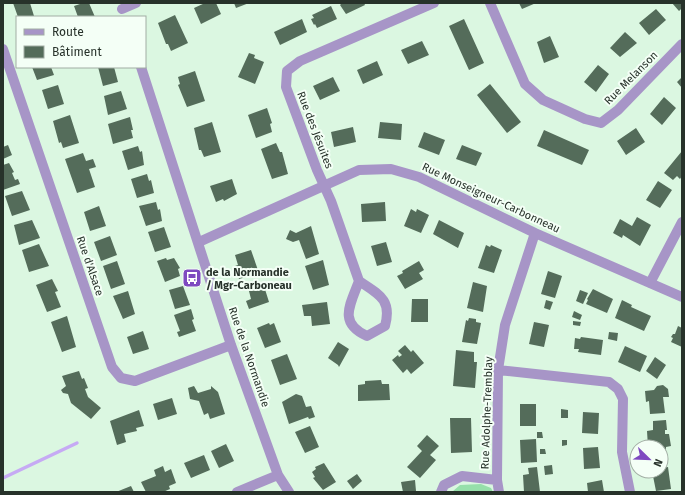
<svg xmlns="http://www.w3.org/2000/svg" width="685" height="495" viewBox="0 0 685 495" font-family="'Fira Sans',sans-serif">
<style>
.green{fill:#96e0aa}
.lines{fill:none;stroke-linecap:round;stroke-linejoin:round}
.stream{stroke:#c6aaf4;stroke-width:3.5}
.building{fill:#546c5a}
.minor{stroke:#a795c7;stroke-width:10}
.labels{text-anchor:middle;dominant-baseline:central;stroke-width:4;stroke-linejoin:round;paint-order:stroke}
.street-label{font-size:11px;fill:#27322a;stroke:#f4fff6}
.poi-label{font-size:11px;font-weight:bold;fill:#27322a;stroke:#f4fff6;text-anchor:start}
</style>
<rect width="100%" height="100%" fill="#dbf7e1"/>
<path class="green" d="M 481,484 L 491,488 L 493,492 L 452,492 L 460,485 Z"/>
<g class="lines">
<path class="stream" d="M 3,478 L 77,443"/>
</g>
<path class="building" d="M 13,3 L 30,3 L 34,16 L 18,17 Z
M 83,3 L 89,3 L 95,17 L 78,17 L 74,6 Z
M 205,3 L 216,3 L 221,14 L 201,24 L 194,8 Z
M 234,3 L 249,3 L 236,8 Z
M 342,3 L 364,3 L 365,5 L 346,14 L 340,5 Z
M 519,3 L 536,3 L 522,9 Z
M 672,3 L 682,3 L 682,8 L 679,11 Z
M 331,6 L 337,19 L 317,28 L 315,24 L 314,25 L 311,19 L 314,18 L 312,15 Z
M 656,9 L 666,20 L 649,35 L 639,23 Z
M 175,15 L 188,43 L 171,51 L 168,44 L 166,44 L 158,23 Z
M 302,19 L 307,32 L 280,45 L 274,32 Z
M 464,19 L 484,63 L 469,70 L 449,26 Z
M 625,32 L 637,43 L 620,57 L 610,48 Z
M 550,36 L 559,57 L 544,63 L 537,42 Z
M 422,41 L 429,55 L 408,64 L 401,50 Z
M 249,53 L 255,55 L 254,58 L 264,62 L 255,84 L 238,77 Z
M 377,61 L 383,75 L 363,84 L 357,70 Z
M 598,65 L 609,74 L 596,92 L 584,82 Z
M 32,67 L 51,67 L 54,75 L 37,80 Z
M 98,67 L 114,67 L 118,82 L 103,86 Z
M 195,71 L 205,101 L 187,107 L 178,85 L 180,84 L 178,77 Z
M 333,77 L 340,91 L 320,100 L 313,86 Z
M 682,77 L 682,88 L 677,82 Z
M 490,84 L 521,122 L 507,133 L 477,95 Z
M 58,85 L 64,104 L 48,109 L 42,90 Z
M 121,91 L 127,109 L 108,115 L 104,96 Z
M 664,97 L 676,108 L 662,125 L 650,114 Z
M 267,108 L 272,123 L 270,124 L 272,132 L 256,138 L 248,115 Z
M 70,115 L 79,143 L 63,148 L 61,142 L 59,143 L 53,121 Z
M 130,117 L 133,130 L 131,130 L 133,138 L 113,144 L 108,124 Z
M 212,122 L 221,152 L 204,157 L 201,150 L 199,150 L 194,128 Z
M 380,122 L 402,124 L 401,140 L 378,138 Z
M 353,127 L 356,142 L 334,147 L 331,132 Z
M 636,128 L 645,142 L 626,155 L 617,141 Z
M 544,130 L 589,150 L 582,165 L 537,146 Z
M 424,132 L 445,140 L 439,155 L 418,147 Z
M 276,143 L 280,152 L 282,152 L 288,174 L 272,179 L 261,149 Z
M 8,145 L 12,155 L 3,159 L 3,147 Z
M 462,145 L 482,153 L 476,166 L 456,159 Z
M 138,146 L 140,152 L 142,151 L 144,165 L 128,170 L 122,151 Z
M 682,151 L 682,176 L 680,179 L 677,176 L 673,180 L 664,173 Z
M 83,153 L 86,161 L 93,159 L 96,167 L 89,169 L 95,187 L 77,193 L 65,159 Z
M 9,163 L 14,172 L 12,173 L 15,180 L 18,179 L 20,184 L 3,190 L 3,165 Z
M 147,174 L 149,181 L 151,180 L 154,193 L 137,198 L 131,179 Z
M 232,179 L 237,194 L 224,201 L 223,199 L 216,202 L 210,186 Z
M 658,181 L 672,190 L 660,208 L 646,200 Z
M 22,191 L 30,210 L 12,216 L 5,196 Z
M 156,202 L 158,210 L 160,209 L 162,221 L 146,226 L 139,206 Z
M 385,202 L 386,221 L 362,222 L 361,204 Z
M 99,206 L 106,226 L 90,231 L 84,212 Z
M 411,209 L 416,212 L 417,209 L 429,215 L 421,233 L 404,226 Z
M 637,217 L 651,225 L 640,246 L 623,235 L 622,238 L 613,233 L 620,219 L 632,226 Z
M 32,220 L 40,238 L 19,245 L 14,225 Z
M 439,220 L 464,233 L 458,248 L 433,234 Z
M 311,226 L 319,254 L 306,259 L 299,240 L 293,242 L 286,239 L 290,230 L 296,233 Z
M 164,227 L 171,247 L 155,252 L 148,232 Z
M 110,236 L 117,255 L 101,261 L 94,242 Z
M 386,242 L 392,262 L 377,266 L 371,246 Z
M 39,244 L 49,266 L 29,272 L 22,250 Z
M 486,245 L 490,247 L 491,245 L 502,250 L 494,273 L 478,268 Z
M 251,250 L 259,273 L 239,279 L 235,266 L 238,265 L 235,255 Z
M 166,258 L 167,260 L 174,258 L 180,268 L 178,269 L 180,276 L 165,282 L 157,261 Z
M 323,260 L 329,285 L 313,290 L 305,266 Z
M 117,261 L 125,284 L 111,289 L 103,266 Z
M 419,261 L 424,270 L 419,273 L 423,279 L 405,289 L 397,276 L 403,273 L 402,271 Z
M 548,271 L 562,276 L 555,298 L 541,294 Z
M 52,279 L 58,291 L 55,292 L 61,307 L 47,312 L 36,285 Z
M 473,282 L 487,286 L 483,312 L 467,308 Z
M 263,283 L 269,302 L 249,309 L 246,301 L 251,299 L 248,287 Z
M 183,286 L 190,305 L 175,309 L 169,290 Z
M 593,289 L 613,299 L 607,313 L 586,304 L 588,300 L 587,299 Z
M 580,290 L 588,293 L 583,304 L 576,301 Z
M 128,291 L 135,314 L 123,319 L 113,296 Z
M 412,299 L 428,299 L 428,322 L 411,322 Z
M 546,300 L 553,302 L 550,310 L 544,308 Z
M 622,300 L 632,305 L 631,307 L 651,316 L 644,331 L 615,318 Z
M 327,302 L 330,324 L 312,326 L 311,316 L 304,316 L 302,305 Z
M 191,309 L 194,319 L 192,320 L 196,331 L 179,337 L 177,332 L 180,331 L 174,315 Z
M 574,311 L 582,315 L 580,320 L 572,317 Z
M 67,316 L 76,347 L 62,352 L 51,322 Z
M 469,318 L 476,319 L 476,322 L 481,323 L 477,344 L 462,342 L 466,320 L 468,321 Z
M 573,321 L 581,322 L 580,326 L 573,325 Z
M 534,322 L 549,325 L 544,347 L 529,344 Z
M 269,323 L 270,325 L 274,323 L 281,342 L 265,348 L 257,328 Z
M 678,326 L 682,328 L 682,347 L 671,342 L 673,338 L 671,337 L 673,334 L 675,334 Z
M 143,331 L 149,349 L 133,354 L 127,337 Z
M 609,332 L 618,333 L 617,341 L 608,339 Z
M 581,337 L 603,340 L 601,355 L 578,352 L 579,349 L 574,349 L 575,338 L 580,339 Z
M 338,342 L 349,349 L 339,367 L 338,365 L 328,358 Z
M 405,345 L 411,352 L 413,350 L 424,363 L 411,374 L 407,369 L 403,373 L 392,360 L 398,355 L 399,357 L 402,355 L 398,351 Z
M 625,346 L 647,356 L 640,372 L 618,362 Z
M 456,350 L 474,352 L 474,362 L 477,362 L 475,388 L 453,386 Z
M 287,354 L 297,379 L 280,385 L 271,360 Z
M 655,357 L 666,365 L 657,379 L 646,371 Z
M 79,371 L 82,379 L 84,378 L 88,388 L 85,389 L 88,397 L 101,408 L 91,419 L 71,403 L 68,394 L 63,393 L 61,390 L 66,386 L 62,376 Z
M 381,380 L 382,384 L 389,384 L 390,400 L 358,401 L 358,385 L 365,384 L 365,381 Z
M 663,385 L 668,389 L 669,397 L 663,397 L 665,413 L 650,414 L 649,401 L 646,402 L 645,391 L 654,390 L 657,386 Z
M 194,386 L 198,393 L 211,389 L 211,386 L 218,392 L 225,414 L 210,419 L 208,413 L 204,415 L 199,401 L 190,399 L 188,388 Z
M 296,394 L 302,396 L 306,407 L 311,406 L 315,417 L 309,419 L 308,417 L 289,424 L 282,402 Z
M 172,398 L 177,414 L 158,420 L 153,404 Z
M 520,404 L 536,404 L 536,426 L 520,426 Z
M 561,409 L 568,410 L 568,418 L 561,418 Z
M 139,410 L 144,426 L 136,428 L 137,431 L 124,434 L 126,442 L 117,445 L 110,421 Z
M 583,412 L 599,413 L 598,434 L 582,433 Z
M 450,418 L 471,418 L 472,452 L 451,453 Z
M 666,420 L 667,430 L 665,430 L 665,434 L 669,434 L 671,446 L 666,447 L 666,453 L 661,453 L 661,447 L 648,447 L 647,431 L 653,430 L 653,421 Z
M 310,426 L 319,447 L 305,453 L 295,432 Z
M 537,432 L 542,432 L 543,438 L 537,438 Z
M 427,435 L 439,446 L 430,455 L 436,460 L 420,478 L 407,467 L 422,451 L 417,446 Z
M 536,439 L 537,462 L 521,463 L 520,440 Z
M 562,440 L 567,440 L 567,445 L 562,446 Z
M 226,444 L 234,461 L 219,468 L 211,451 Z
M 598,447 L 600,468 L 584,469 L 583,448 Z
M 540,449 L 545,449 L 546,454 L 540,454 Z
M 204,455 L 210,470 L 191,478 L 184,463 Z
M 324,463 L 336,482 L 323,490 L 313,478 L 315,477 L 312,472 L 316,469 L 315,467 Z
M 552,465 L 553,474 L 545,475 L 544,466 Z
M 163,466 L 165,472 L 171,469 L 176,483 L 169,486 L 170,489 L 163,492 L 146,492 L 141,482 L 156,476 L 154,470 Z
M 537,467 L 540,492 L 524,492 L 523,475 L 529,474 L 528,468 Z
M 668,467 L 671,489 L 656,491 L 652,471 L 661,471 L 661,468 Z
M 357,474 L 362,481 L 353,489 L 347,481 Z
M 415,480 L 416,491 L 419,492 L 403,492 L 401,482 Z
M 602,480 L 604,492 L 588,492 L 587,483 Z
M 131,486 L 134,492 L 116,492 Z"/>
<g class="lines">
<path class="minor" d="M 490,3 L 525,84 L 543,100 L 585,119 L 601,123 L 618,110 L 682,44
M 122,9 L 136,3
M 3,49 L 112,367 L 121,378 L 135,381 L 231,345
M 141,67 L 231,345 L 278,475 L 289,492
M 199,242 L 359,170 L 391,169 L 419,177 L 535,233 L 682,297
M 359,281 C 380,295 392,300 385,326 L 367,336 C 338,323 350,305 359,281 L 331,201 L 317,170 L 286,87 L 287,71 L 300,61 L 434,3
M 650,283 L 682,222
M 498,370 L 609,382 L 618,389 L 623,399 L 622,452 L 630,492
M 237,492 L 278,475
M 441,492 L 444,485 L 462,476 L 497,480
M 499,492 L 497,480 L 498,370 L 505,325 L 535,233"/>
</g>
<defs>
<g id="bus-square" transform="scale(1)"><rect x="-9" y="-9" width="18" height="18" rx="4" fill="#7e49c0" stroke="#f4fff6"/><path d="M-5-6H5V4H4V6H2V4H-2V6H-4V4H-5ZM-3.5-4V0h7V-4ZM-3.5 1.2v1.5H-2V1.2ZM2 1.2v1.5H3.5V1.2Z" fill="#fff"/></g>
</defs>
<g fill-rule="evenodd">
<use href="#bus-square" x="192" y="278"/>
</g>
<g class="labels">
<g class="street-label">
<text transform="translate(631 78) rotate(-45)">Rue Melanson</text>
<text transform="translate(315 130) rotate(69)">Rue des Jésuites</text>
<text transform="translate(491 198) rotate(25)">Rue Monseigneur-Carbonneau</text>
<text transform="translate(90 266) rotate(71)">Rue d'Alsace</text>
<text transform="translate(249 357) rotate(71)">Rue de la Normandie</text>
<text transform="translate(487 413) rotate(-88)">Rue Adolphe-Tremblay</text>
</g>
<g class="poi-label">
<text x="206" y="272">de la Normandie<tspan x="206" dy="13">/ Mgr-Carboneau</tspan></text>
</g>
</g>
<rect width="685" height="495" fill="none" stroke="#27322a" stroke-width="8"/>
<rect x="16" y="16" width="130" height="52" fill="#f4fff6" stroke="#a2ada4"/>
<rect x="24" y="29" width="20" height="6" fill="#a795c7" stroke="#a2ada4"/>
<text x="52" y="36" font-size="12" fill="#27322a">Route</text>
<rect x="24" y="46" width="20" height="12" fill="#546c5a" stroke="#a2ada4"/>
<text x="52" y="56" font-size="12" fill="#27322a">Bâtiment</text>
<g transform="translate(649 459) rotate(113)"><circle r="19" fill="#f4fff6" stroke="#a2ada4"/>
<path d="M0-3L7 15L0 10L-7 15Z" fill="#7e49c0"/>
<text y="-6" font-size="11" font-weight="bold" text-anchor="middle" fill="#27322a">N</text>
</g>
</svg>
